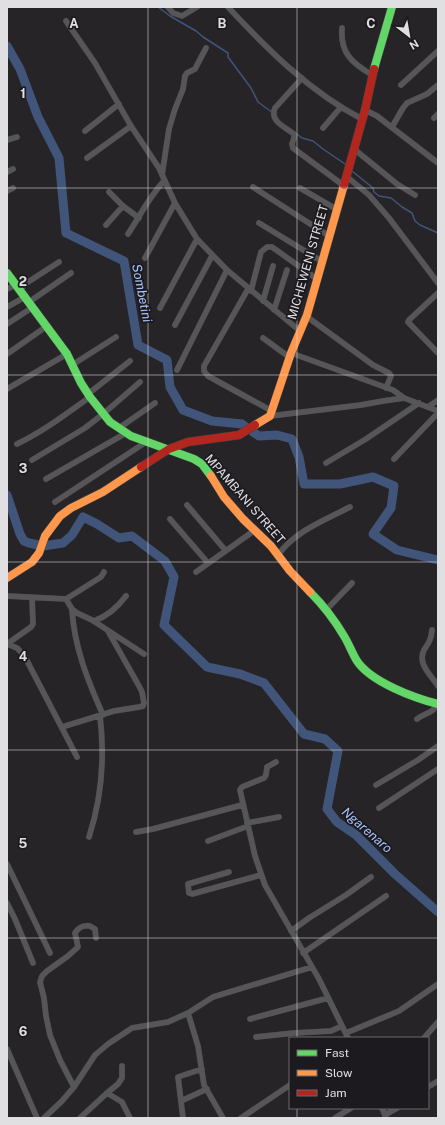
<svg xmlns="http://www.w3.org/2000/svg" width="445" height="1125" viewBox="0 0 445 1125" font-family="'Public Sans',sans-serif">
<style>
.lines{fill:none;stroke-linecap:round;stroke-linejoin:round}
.stream{stroke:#41547a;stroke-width:1.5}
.river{stroke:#41547a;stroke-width:9}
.street-casing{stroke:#414042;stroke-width:6}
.fast-casing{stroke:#414042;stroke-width:9}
.slow-casing{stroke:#414042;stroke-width:9}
.jam-casing{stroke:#414042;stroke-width:9}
.street{stroke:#565557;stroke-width:5.5}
.fast{stroke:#63d668;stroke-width:8}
.slow{stroke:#ff974d;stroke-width:8}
.jam{stroke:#b3261e;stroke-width:8}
.grid{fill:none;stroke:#e0dfe2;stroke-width:1;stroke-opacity:0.55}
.labels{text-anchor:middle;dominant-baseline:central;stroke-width:3.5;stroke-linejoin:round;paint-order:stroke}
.street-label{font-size:12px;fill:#e0dfe2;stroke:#1c1a1f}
.water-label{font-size:13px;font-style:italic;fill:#a7c3f9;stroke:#1c1a1f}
.grid-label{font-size:13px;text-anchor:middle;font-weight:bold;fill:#e0dfe2;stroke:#1c1a1f;stroke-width:3.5;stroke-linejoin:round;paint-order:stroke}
</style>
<rect width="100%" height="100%" fill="#262427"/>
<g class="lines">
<path class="stream" d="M 158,7 L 170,16 L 196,31 L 203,37 L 228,53 L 228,57 L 251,88 L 258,102 L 273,113
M 297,134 L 302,138 L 313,141 L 323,149 L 345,164
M 352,171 L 373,188 L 374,192 L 379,196 L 391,198 L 402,207 L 412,213 L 415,221 L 420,225 L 438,233"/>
<path class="river" d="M 7,46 L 20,69 L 38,117 L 59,158 L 66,233 L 124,261 L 138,345 L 167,360 L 170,387 L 183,410 L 212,421 L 242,424 L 246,427
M 253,432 L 259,436 L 277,435 L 292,439 L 299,457 L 304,484 L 340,484 L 373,477 L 394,486 L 391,508 L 373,534 L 397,550 L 438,560
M 7,495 L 20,534 L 24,541 L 29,543 L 43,546 L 63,543 L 72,535 L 83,517 L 97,524 L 119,538 L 132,536 L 165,561 L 174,577 L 164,625 L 207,667 L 240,674 L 264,683 L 304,734 L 325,739 L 338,751 L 327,809 L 337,822 L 356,835 L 395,874 L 438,912"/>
<g class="street-casing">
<path id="street" d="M 168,7 L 173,13 L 182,16 L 197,7
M 228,7 C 267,49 310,92 362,119
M 66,21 L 95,63 L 131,126 L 159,168 L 175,203 L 197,239 L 227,270 L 300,331
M 342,28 C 340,53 352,63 372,75
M 302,78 L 275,108 C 269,121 285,127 294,134 L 294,138 L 292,144 L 293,148 L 343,185
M 401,85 L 438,51
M 365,110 L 377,116 L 438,163
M 434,118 L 438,114
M 392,127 L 403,108 L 407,103 L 427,94 L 438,85
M 323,128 L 341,107
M 85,131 L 119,104
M 7,140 L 17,137
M 354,149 L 397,184 L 415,195
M 87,158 L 131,126
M 7,172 L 13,169
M 162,175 L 169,129 L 175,109 L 183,89 L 185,76 L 187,73 L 195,69 L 206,48
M 346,176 L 369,195 L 389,218 L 438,283
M 253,187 L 329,236
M 300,188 L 336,209
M 7,191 L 13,188
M 109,192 L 123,206 L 139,218
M 259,223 L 323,262
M 106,225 L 123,206
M 128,234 C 140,216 149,197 164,181
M 145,258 L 175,203
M 7,289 L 16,285
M 248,289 L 204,366 L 204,371 L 208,376 L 272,411
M 251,291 L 261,252 L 267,247 L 272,247 L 317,279
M 21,292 L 22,288 L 25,284 L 59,262
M 438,293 L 409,320 L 408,322 L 438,353
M 263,301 L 273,266
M 29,302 L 71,273
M 7,307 L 25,297
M 160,308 L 197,239
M 274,310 L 287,270
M 306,316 L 373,365 L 389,373 L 391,376 L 386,388
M 7,324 L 33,307
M 175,325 L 212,256
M 263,338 L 289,357
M 291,353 L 393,390 L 404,398
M 7,354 L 47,326
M 72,365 L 116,337
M 177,370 L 227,270
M 7,389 L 67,354
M 88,394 L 130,361
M 428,407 L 438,400
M 270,416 L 361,405 L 383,401 L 404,398 L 438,411
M 119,428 L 155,403
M 17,444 C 44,431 66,414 90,397
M 394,459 L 438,413
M 32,460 L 85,428 L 103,414 L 140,382
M 326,463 L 366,439 L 419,403
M 46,479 L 126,433
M 55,502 L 146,442
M 187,505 L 226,551
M 170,519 L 208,563
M 278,555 C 295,531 325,520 350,507
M 196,572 L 255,530
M 7,596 L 66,599 L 101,577 L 104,572
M 66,599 L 72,609 L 77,613 L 92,620 L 144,654
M 72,609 C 74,647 88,681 103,715
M 327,609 L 352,583
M 94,621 C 108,616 117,608 126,596
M 432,630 C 431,640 429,642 424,650 C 417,664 431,675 438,686
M 7,644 L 17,648 L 24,655 L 77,757
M 7,644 L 31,627 L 33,624 L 32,597
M 417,719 C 424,713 435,713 437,703
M 62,727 L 114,711 L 139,707 L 143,706 L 144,703 L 142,692 L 139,686 L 108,631
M 276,762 L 267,767 L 266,775 L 264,778 L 242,787 L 240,790 L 255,856 L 265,885 L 319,979 L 348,1038
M 376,785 L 418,760 L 438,746
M 379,808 L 438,769
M 247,823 L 279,817
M 136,832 L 153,829 L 242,805
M 89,837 C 102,797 105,758 100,716
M 208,841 L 248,826
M 7,864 L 50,953
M 229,872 L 188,884 L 189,893 L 192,894 L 261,875
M 7,903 L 15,919 L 33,963
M 291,931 L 309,918 L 346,895 L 371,877
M 303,953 L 386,896
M 188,1013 L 198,1046 L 204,1085 L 223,1118
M 250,1019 L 328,998
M 346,1033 L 399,1011 L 438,984
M 256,1037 L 294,1033 L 331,1031 L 342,1026
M 424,1038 L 438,1022
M 7,1049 L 37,1118
M 74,1087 L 60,1060 L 50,1035 L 46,1016 L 44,998 L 40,982 L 42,976 L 47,971 L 68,956 L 78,947 L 75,933 C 79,927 83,925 90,926 L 95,929 L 96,938
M 428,1087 L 438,1081
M 107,1093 L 122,1102 L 130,1118
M 181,1101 L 207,1089
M 382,1108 L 386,1118
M 385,1115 L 397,1108
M 44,1118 L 62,1101 L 74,1087 L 95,1055 L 108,1044 L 132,1028 L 168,1022 L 188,1013 L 213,997 L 312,967
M 80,1118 L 107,1093 L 118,1084 L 122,1078 L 122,1066
M 183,1118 L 178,1077 L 202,1069
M 241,1118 L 290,1085
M 335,1118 L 351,1108"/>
</g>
<g class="fast-casing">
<path id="fast" d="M 374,69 L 392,7
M 7,273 L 67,354 L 81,383 L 90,397 L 110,422 L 131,436 L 194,459 L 202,464 L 211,476
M 310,592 C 324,606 334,619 344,636 C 349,644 352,653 357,661 C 371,682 414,698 438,704"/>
</g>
<g class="slow-casing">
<path id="slow" d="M 255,425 L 270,416 L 291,353 L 307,315 L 344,185
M 211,476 L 224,497 L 243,519 L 271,546 L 290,571 L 310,592
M 7,578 L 32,562 L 39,553 L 45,536 L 60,516 L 71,508 L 103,492 L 141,467"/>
</g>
<g class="jam-casing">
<path id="jam" d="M 344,185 L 365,110 L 374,69
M 141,467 L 169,449 L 188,442 L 239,435 L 255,425"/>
</g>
<use href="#street" class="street"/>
<use href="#fast" class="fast"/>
<use href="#slow" class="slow"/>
<use href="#jam" class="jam"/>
</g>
<path class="grid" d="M 148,7 L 148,1118M 297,7 L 297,1038M 7,188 L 438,188M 7,375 L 438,375M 7,562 L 438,562M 7,750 L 438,750M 7,938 L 438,938M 297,1108 L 297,1118"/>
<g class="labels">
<g class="street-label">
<text transform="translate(308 262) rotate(-74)">MICHEWENI STREET</text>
<text transform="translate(245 499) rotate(49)">MPAMBANI STREET</text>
</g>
<g class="water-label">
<text transform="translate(142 293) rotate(79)">Sombetini</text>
<text transform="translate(367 830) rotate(41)">Ngarenaro</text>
</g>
</g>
<g class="grid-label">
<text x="74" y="28">A</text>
<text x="222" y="28">B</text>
<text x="371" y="28">C</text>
<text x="23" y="98">1</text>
<text x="23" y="286">2</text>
<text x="23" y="473">3</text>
<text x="23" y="661">4</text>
<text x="23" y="848">5</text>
<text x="23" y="1036">6</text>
</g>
<rect width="445" height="1125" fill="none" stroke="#e0dfe2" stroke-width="16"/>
<rect x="289" y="1037" width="140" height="72" fill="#1c1a1f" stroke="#6a696d"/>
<rect x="297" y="1050" width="20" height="6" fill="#63d668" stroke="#6a696d"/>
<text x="325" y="1057" font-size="12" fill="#e0dfe2">Fast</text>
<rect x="297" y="1070" width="20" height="6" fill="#ff974d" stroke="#6a696d"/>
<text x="325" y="1077" font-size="12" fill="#e0dfe2">Slow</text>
<rect x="297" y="1090" width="20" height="6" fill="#b3261e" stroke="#6a696d"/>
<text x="325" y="1097" font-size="12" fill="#e0dfe2">Jam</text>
<g transform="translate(409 36) rotate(149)" stroke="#1c1a1f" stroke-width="3" paint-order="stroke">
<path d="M0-3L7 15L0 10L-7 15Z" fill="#e0dfe2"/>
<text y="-6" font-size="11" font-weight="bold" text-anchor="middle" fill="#e0dfe2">N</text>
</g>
</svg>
